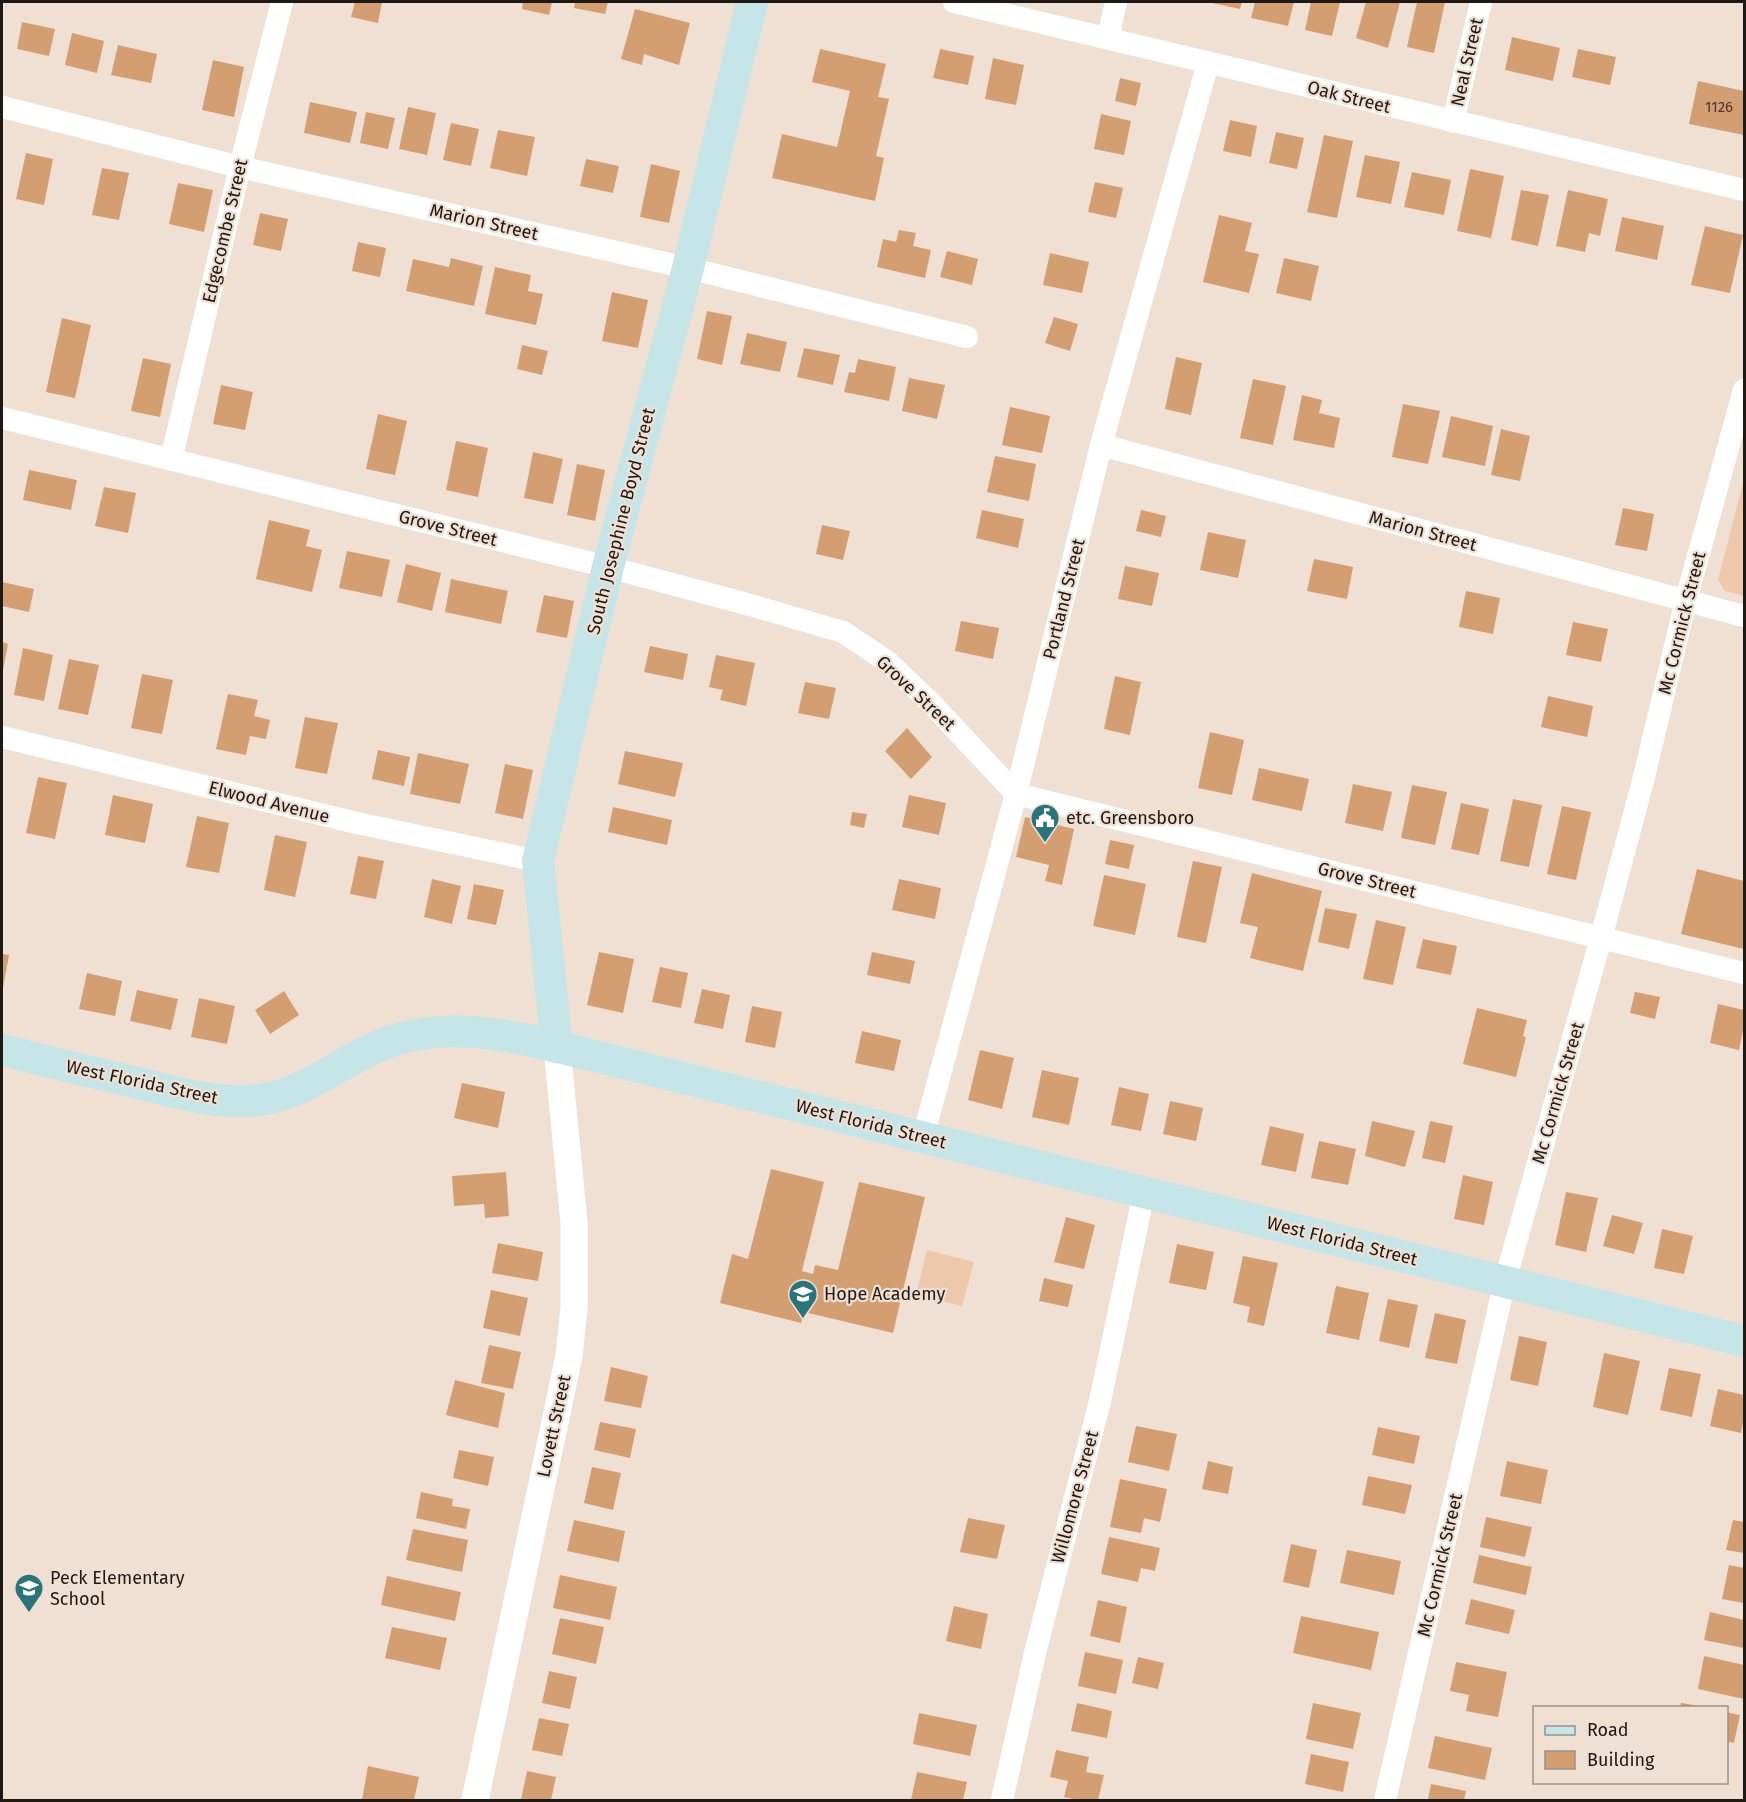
<svg xmlns="http://www.w3.org/2000/svg" width="1746" height="1802" viewBox="0 0 1746 1802" font-family="'Fira Sans',sans-serif">
<style>
.green{fill:#eec8ab}
.building{fill:#d49e73}
.lines{fill:none;stroke-linecap:round;stroke-linejoin:round}
.minor{stroke:#fff;stroke-width:22}
.tertiary{stroke:#fff;stroke-width:27}
.secondary{stroke:#c5e5e8;stroke-width:32}
.labels{text-anchor:middle;dominant-baseline:central;stroke-width:4.5;stroke-linejoin:round;paint-order:stroke}
.number-label{font-size:15px;fill:#4c3a2c}
.street-label{font-size:18px;fill:#1f1915;stroke:#f0e0d4}
.poi-label{font-size:18px;fill:#1f1915;stroke:#f0e0d4;text-anchor:start}
</style>
<rect width="100%" height="100%" fill="#f0e0d4"/>
<path class="green" d="M 1744,479 L 1744,596 L 1725,591 L 1718,580 Z
M 927,1250 L 974,1262 L 962,1306 L 916,1295 Z"/>
<path class="building" d="M 355,2 L 382,2 L 378,23 L 351,17 Z
M 523,2 L 552,2 L 549,15 L 522,9 Z
M 575,2 L 608,2 L 605,14 L 574,8 Z
M 1255,2 L 1294,2 L 1288,26 L 1251,18 Z
M 1311,2 L 1340,2 L 1332,36 L 1305,30 Z
M 1366,2 L 1400,2 L 1388,48 L 1356,38 Z
M 1417,2 L 1445,2 L 1434,53 L 1407,47 Z
M 1212,3 L 1212,2 L 1242,2 L 1240,9 Z
M 635,9 L 690,23 L 679,65 L 644,54 L 642,65 L 621,59 Z
M 22,22 L 55,29 L 49,56 L 17,49 Z
M 72,33 L 104,41 L 97,73 L 65,65 Z
M 1512,37 L 1560,48 L 1553,81 L 1505,70 Z
M 118,45 L 157,54 L 151,83 L 111,75 Z
M 820,49 L 886,64 L 878,97 L 889,99 L 876,156 L 884,158 L 875,201 L 772,178 L 782,134 L 837,147 L 850,91 L 812,82 Z
M 940,49 L 974,56 L 968,85 L 933,78 Z
M 1578,49 L 1616,57 L 1610,85 L 1572,77 Z
M 993,58 L 1024,65 L 1016,105 L 985,99 Z
M 213,60 L 244,67 L 234,117 L 202,110 Z
M 1120,78 L 1141,83 L 1136,106 L 1115,101 Z
M 1698,81 L 1744,91 L 1744,135 L 1689,124 Z
M 310,102 L 357,112 L 350,143 L 304,133 Z
M 408,107 L 436,113 L 427,155 L 399,149 Z
M 366,112 L 395,118 L 388,149 L 360,143 Z
M 1101,114 L 1131,121 L 1124,155 L 1094,149 Z
M 1230,120 L 1257,126 L 1251,157 L 1223,151 Z
M 451,123 L 479,129 L 471,166 L 443,160 Z
M 498,130 L 535,137 L 527,176 L 490,168 Z
M 1276,132 L 1304,138 L 1297,169 L 1269,163 Z
M 1324,135 L 1353,141 L 1337,218 L 1307,212 Z
M 26,153 L 53,159 L 44,205 L 16,199 Z
M 1365,155 L 1400,162 L 1391,204 L 1356,197 Z
M 586,159 L 619,166 L 613,193 L 580,186 Z
M 651,164 L 680,171 L 669,223 L 640,217 Z
M 102,168 L 129,173 L 119,220 L 92,215 Z
M 1470,169 L 1504,176 L 1491,238 L 1457,231 Z
M 1412,172 L 1451,180 L 1444,215 L 1404,207 Z
M 1095,182 L 1123,188 L 1116,218 L 1088,212 Z
M 178,183 L 213,190 L 204,232 L 169,224 Z
M 1521,190 L 1549,195 L 1538,246 L 1511,240 Z
M 1568,190 L 1608,199 L 1600,236 L 1589,233 L 1585,252 L 1556,246 Z
M 260,213 L 288,219 L 281,251 L 253,245 Z
M 1219,215 L 1252,223 L 1245,251 L 1259,254 L 1249,293 L 1203,282 Z
M 1622,217 L 1664,226 L 1657,260 L 1615,251 Z
M 1705,226 L 1743,235 L 1730,293 L 1691,285 Z
M 899,230 L 916,233 L 913,246 L 931,250 L 925,278 L 877,267 L 883,239 L 896,242 Z
M 358,242 L 386,248 L 380,277 L 352,271 Z
M 947,251 L 978,259 L 972,285 L 940,277 Z
M 1050,253 L 1089,262 L 1082,293 L 1043,285 Z
M 451,258 L 483,266 L 474,306 L 406,291 L 413,259 L 449,267 Z
M 1284,258 L 1319,266 L 1311,301 L 1276,293 Z
M 495,267 L 531,275 L 528,291 L 543,294 L 536,325 L 485,314 Z
M 612,292 L 648,300 L 638,348 L 602,341 Z
M 707,311 L 732,316 L 722,365 L 697,359 Z
M 1054,317 L 1078,324 L 1070,351 L 1045,343 Z
M 62,318 L 91,325 L 75,398 L 46,392 Z
M 747,333 L 787,342 L 780,372 L 740,364 Z
M 522,345 L 548,351 L 542,375 L 517,369 Z
M 804,348 L 840,355 L 833,385 L 797,377 Z
M 1176,357 L 1202,363 L 1191,415 L 1165,409 Z
M 143,358 L 171,364 L 160,417 L 131,411 Z
M 858,359 L 896,367 L 889,401 L 844,392 L 849,372 L 855,373 Z
M 909,378 L 945,385 L 937,419 L 902,411 Z
M 1253,379 L 1286,386 L 1273,445 L 1240,438 Z
M 221,385 L 253,392 L 245,430 L 213,424 Z
M 1302,395 L 1322,400 L 1319,413 L 1340,418 L 1334,448 L 1293,440 Z
M 1403,404 L 1440,411 L 1428,464 L 1392,457 Z
M 1010,407 L 1050,416 L 1042,453 L 1002,445 Z
M 378,414 L 407,421 L 395,475 L 366,469 Z
M 1451,416 L 1493,426 L 1485,466 L 1442,457 Z
M 1501,429 L 1530,436 L 1520,481 L 1491,475 Z
M 456,441 L 488,448 L 478,497 L 446,490 Z
M 533,452 L 563,459 L 553,504 L 524,498 Z
M 995,456 L 1036,464 L 1029,501 L 987,492 Z
M 577,464 L 605,470 L 595,521 L 567,515 Z
M 29,470 L 77,480 L 71,510 L 23,500 Z
M 104,487 L 136,493 L 128,533 L 95,526 Z
M 1623,508 L 1654,514 L 1647,551 L 1615,545 Z
M 982,510 L 1024,519 L 1018,548 L 976,538 Z
M 1141,510 L 1166,516 L 1161,537 L 1136,531 Z
M 269,520 L 310,530 L 306,546 L 322,550 L 312,592 L 256,579 Z
M 822,525 L 850,531 L 843,560 L 816,554 Z
M 1208,532 L 1246,540 L 1238,578 L 1200,570 Z
M 347,551 L 390,560 L 382,597 L 339,588 Z
M 1314,559 L 1353,567 L 1347,599 L 1307,591 Z
M 406,564 L 441,573 L 432,611 L 397,602 Z
M 1125,566 L 1159,573 L 1152,606 L 1118,599 Z
M 451,579 L 508,591 L 501,624 L 445,612 Z
M 2,582 L 34,589 L 29,612 L 2,606 Z
M 1466,591 L 1500,598 L 1493,634 L 1459,627 Z
M 544,595 L 574,601 L 567,638 L 536,632 Z
M 961,621 L 999,628 L 993,659 L 955,651 Z
M 1573,622 L 1608,629 L 1601,662 L 1566,655 Z
M 2,642 L 8,644 L 3,670 L 2,670 Z
M 650,646 L 688,654 L 683,680 L 644,672 Z
M 23,648 L 53,655 L 44,701 L 14,695 Z
M 716,655 L 755,663 L 746,706 L 720,700 L 723,690 L 709,687 Z
M 69,659 L 99,665 L 88,715 L 58,709 Z
M 142,674 L 173,680 L 162,734 L 131,728 Z
M 1115,676 L 1141,682 L 1130,735 L 1104,729 Z
M 805,682 L 836,688 L 829,719 L 798,713 Z
M 228,694 L 258,700 L 254,716 L 270,720 L 266,739 L 250,736 L 246,755 L 216,749 Z
M 1548,696 L 1593,706 L 1587,737 L 1541,727 Z
M 305,717 L 338,723 L 327,774 L 295,768 Z
M 907,728 L 932,757 L 911,779 L 885,751 Z
M 1210,732 L 1244,740 L 1232,795 L 1198,788 Z
M 378,750 L 410,757 L 404,786 L 372,779 Z
M 625,751 L 683,763 L 675,797 L 618,784 Z
M 418,753 L 469,764 L 460,804 L 410,794 Z
M 505,764 L 533,770 L 523,819 L 495,813 Z
M 1259,768 L 1309,779 L 1302,811 L 1252,800 Z
M 38,777 L 67,783 L 55,839 L 26,833 Z
M 1353,784 L 1392,792 L 1383,831 L 1345,823 Z
M 1412,785 L 1447,792 L 1435,845 L 1401,838 Z
M 113,795 L 153,804 L 145,843 L 105,835 Z
M 909,795 L 946,803 L 939,835 L 902,827 Z
M 1513,799 L 1542,805 L 1529,867 L 1500,861 Z
M 1461,803 L 1489,809 L 1479,855 L 1451,849 Z
M 1562,806 L 1591,812 L 1576,880 L 1547,874 Z
M 613,807 L 672,820 L 667,845 L 608,832 Z
M 852,812 L 867,814 L 864,828 L 850,825 Z
M 197,816 L 229,823 L 219,873 L 186,867 Z
M 1025,817 L 1074,829 L 1062,885 L 1045,881 L 1049,865 L 1016,857 Z
M 275,835 L 307,842 L 295,897 L 264,890 Z
M 1110,840 L 1134,845 L 1129,869 L 1105,864 Z
M 358,856 L 384,861 L 376,899 L 350,894 Z
M 1193,861 L 1222,867 L 1206,943 L 1177,937 Z
M 1697,869 L 1744,881 L 1744,949 L 1681,934 Z
M 1252,873 L 1322,891 L 1303,971 L 1250,958 L 1258,927 L 1240,923 Z
M 1104,875 L 1146,884 L 1135,935 L 1093,926 Z
M 432,879 L 461,886 L 452,924 L 424,917 Z
M 899,879 L 941,888 L 935,919 L 892,910 Z
M 474,884 L 504,890 L 496,925 L 467,919 Z
M 1325,908 L 1357,914 L 1349,949 L 1318,942 Z
M 1376,920 L 1406,927 L 1393,985 L 1363,979 Z
M 1423,939 L 1457,946 L 1451,975 L 1416,968 Z
M 599,952 L 634,959 L 623,1013 L 587,1005 Z
M 872,952 L 915,961 L 910,984 L 867,975 Z
M 2,954 L 9,955 L 3,988 L 2,988 Z
M 660,967 L 688,973 L 681,1008 L 652,1002 Z
M 87,973 L 122,981 L 115,1016 L 79,1009 Z
M 702,989 L 730,995 L 723,1029 L 694,1023 Z
M 137,990 L 178,999 L 171,1030 L 130,1021 Z
M 284,991 L 299,1015 L 270,1034 L 255,1010 Z
M 1635,992 L 1660,997 L 1655,1019 L 1630,1013 Z
M 199,998 L 235,1006 L 227,1044 L 191,1037 Z
M 1718,1004 L 1744,1010 L 1744,1026 L 1739,1050 L 1710,1043 Z
M 752,1006 L 782,1012 L 775,1048 L 745,1042 Z
M 1477,1008 L 1527,1020 L 1523,1036 L 1526,1037 L 1516,1077 L 1463,1064 Z
M 862,1031 L 901,1040 L 894,1071 L 855,1063 Z
M 980,1050 L 1014,1058 L 1002,1109 L 968,1100 Z
M 1042,1070 L 1079,1078 L 1069,1125 L 1032,1117 Z
M 462,1083 L 505,1092 L 498,1128 L 454,1118 Z
M 1119,1087 L 1149,1094 L 1141,1131 L 1111,1125 Z
M 1170,1101 L 1203,1108 L 1196,1141 L 1163,1134 Z
M 1372,1121 L 1415,1131 L 1405,1167 L 1365,1156 Z
M 1430,1121 L 1453,1126 L 1445,1163 L 1422,1158 Z
M 1270,1126 L 1304,1134 L 1296,1172 L 1261,1165 Z
M 1319,1141 L 1356,1149 L 1348,1185 L 1311,1178 Z
M 771,1169 L 824,1182 L 802,1271 L 813,1274 L 815,1265 L 838,1270 L 859,1182 L 925,1197 L 893,1333 L 804,1312 L 801,1323 L 720,1303 L 732,1254 L 748,1259 Z
M 506,1172 L 509,1216 L 485,1218 L 484,1204 L 454,1206 L 452,1176 Z
M 1463,1175 L 1493,1182 L 1484,1225 L 1454,1219 Z
M 1566,1192 L 1598,1198 L 1586,1252 L 1555,1245 Z
M 1612,1215 L 1643,1223 L 1634,1254 L 1603,1246 Z
M 1066,1217 L 1095,1225 L 1084,1269 L 1054,1262 Z
M 1662,1229 L 1693,1236 L 1684,1274 L 1654,1268 Z
M 498,1243 L 543,1252 L 538,1281 L 492,1273 Z
M 1177,1244 L 1214,1252 L 1206,1290 L 1169,1283 Z
M 1243,1256 L 1278,1263 L 1264,1326 L 1247,1322 L 1250,1307 L 1233,1303 Z
M 1044,1278 L 1073,1285 L 1068,1307 L 1039,1301 Z
M 1336,1286 L 1369,1293 L 1359,1340 L 1326,1333 Z
M 491,1290 L 528,1298 L 520,1336 L 483,1328 Z
M 1388,1299 L 1418,1305 L 1409,1348 L 1379,1341 Z
M 1435,1313 L 1466,1320 L 1457,1364 L 1425,1358 Z
M 1519,1336 L 1547,1342 L 1538,1386 L 1510,1380 Z
M 489,1345 L 521,1352 L 513,1389 L 481,1383 Z
M 1604,1353 L 1640,1361 L 1628,1415 L 1593,1407 Z
M 611,1367 L 648,1376 L 641,1408 L 604,1401 Z
M 1669,1368 L 1701,1374 L 1692,1417 L 1660,1410 Z
M 455,1380 L 505,1393 L 498,1428 L 446,1415 Z
M 1718,1389 L 1744,1395 L 1744,1417 L 1741,1433 L 1710,1426 Z
M 600,1422 L 636,1429 L 630,1458 L 594,1450 Z
M 1136,1426 L 1177,1434 L 1169,1471 L 1128,1462 Z
M 1378,1427 L 1420,1436 L 1414,1464 L 1372,1455 Z
M 459,1450 L 494,1457 L 488,1486 L 453,1478 Z
M 1208,1461 L 1233,1467 L 1228,1494 L 1202,1489 Z
M 1507,1461 L 1548,1470 L 1541,1504 L 1500,1496 Z
M 592,1467 L 621,1473 L 613,1510 L 584,1503 Z
M 1368,1476 L 1412,1485 L 1405,1514 L 1362,1505 Z
M 1120,1479 L 1167,1489 L 1160,1522 L 1144,1518 L 1141,1533 L 1110,1527 Z
M 421,1492 L 453,1499 L 452,1506 L 470,1509 L 466,1529 L 416,1518 Z
M 1486,1517 L 1532,1527 L 1525,1557 L 1480,1547 Z
M 968,1518 L 1005,1525 L 997,1559 L 960,1552 Z
M 574,1520 L 625,1531 L 619,1562 L 567,1551 Z
M 1733,1520 L 1744,1522 L 1744,1553 L 1726,1550 Z
M 413,1529 L 468,1540 L 462,1572 L 406,1560 Z
M 1109,1537 L 1160,1548 L 1155,1571 L 1141,1568 L 1138,1582 L 1101,1574 Z
M 1291,1544 L 1317,1550 L 1309,1588 L 1283,1582 Z
M 1347,1550 L 1401,1561 L 1394,1595 L 1340,1583 Z
M 1479,1555 L 1532,1567 L 1526,1595 L 1473,1583 Z
M 1729,1565 L 1744,1568 L 1744,1603 L 1722,1599 Z
M 560,1575 L 617,1587 L 610,1620 L 553,1608 Z
M 387,1576 L 461,1592 L 455,1621 L 381,1605 Z
M 1471,1599 L 1515,1610 L 1509,1634 L 1465,1624 Z
M 1098,1600 L 1127,1607 L 1120,1643 L 1090,1636 Z
M 954,1606 L 988,1614 L 981,1649 L 946,1641 Z
M 1710,1612 L 1744,1620 L 1744,1648 L 1704,1640 Z
M 1301,1616 L 1379,1632 L 1371,1670 L 1293,1653 Z
M 560,1618 L 604,1627 L 596,1664 L 552,1654 Z
M 392,1627 L 447,1638 L 440,1670 L 385,1658 Z
M 1085,1652 L 1123,1660 L 1116,1694 L 1078,1686 Z
M 1704,1656 L 1744,1665 L 1744,1699 L 1698,1689 Z
M 1138,1657 L 1164,1663 L 1158,1689 L 1132,1683 Z
M 1456,1662 L 1507,1672 L 1498,1717 L 1466,1711 L 1469,1695 L 1450,1691 Z
M 549,1671 L 577,1677 L 570,1709 L 542,1703 Z
M 1077,1703 L 1112,1711 L 1107,1738 L 1071,1731 Z
M 1313,1703 L 1361,1713 L 1353,1749 L 1306,1739 Z
M 1681,1703 L 1700,1706 L 1700,1708 L 1680,1708 Z
M 1726,1712 L 1740,1715 L 1734,1743 L 1726,1741 Z
M 919,1713 L 977,1725 L 970,1756 L 913,1744 Z
M 539,1718 L 569,1724 L 562,1756 L 532,1750 Z
M 1435,1736 L 1492,1748 L 1485,1780 L 1428,1768 Z
M 1056,1750 L 1089,1757 L 1086,1772 L 1104,1775 L 1098,1800 L 1079,1800 L 1064,1797 L 1068,1781 L 1050,1777 Z
M 1311,1754 L 1349,1762 L 1343,1792 L 1305,1784 Z
M 368,1766 L 419,1777 L 414,1800 L 362,1800 Z
M 527,1771 L 556,1777 L 551,1800 L 521,1800 Z
M 917,1772 L 967,1782 L 963,1800 L 911,1800 Z
M 1431,1784 L 1466,1791 L 1464,1800 L 1428,1800 Z"/>
<g class="lines">
<path class="minor" d="M 954,2 L 1744,190
M 1108,38 L 1116,2
M 2,107 L 240,167 L 688,268 L 967,337
M 1453,122 L 1481,2
M 2,418 L 608,567 L 747,604 L 843,632 L 888,662 L 932,704 L 1016,794 L 1744,973
M 1101,445 L 1744,616
M 171,460 L 240,167 L 282,2
M 2,737 L 357,823 L 538,861
M 923,1137 L 1016,794 L 1101,445 L 1208,63
M 1002,1800 L 1035,1653 L 1100,1401 L 1144,1193
M 1385,1800 L 1505,1281 L 1601,938 L 1643,781 L 1686,600 L 1744,390"/>
<path class="tertiary" d="M 475,1800 L 569,1356 L 574,1308 L 574,1223 L 557,1047"/>
<path class="secondary" d="M 557,1047 L 538,861 L 608,567 L 688,268 L 752,2
M 2,1050 C 46,1061 90,1072 134,1082 C 175,1092 216,1105 259,1100 C 300,1095 333,1068 370,1050 C 444,1014 520,1038 595,1056 L 1744,1341"/>
</g>
<defs>
<g id="civic-pin" transform="scale(1.5)"><path d="M0 17L-7.5 6A9.5 9.5 0 1 1 7.5 6Z" fill="#2a747a" stroke="#f0e0d4"/><path d="M-.6-6.5H3V-4.5H.6V-3L4-1V1h2V6H-6V1h2V-1L-.6-3ZM-1.2 2.5V6h2.4V2.5Z" fill="#fff"/></g>
<g id="school-pin" transform="scale(1.5)"><path d="M0 17L-7.5 6A9.5 9.5 0 1 1 7.5 6Z" fill="#2a747a" stroke="#f0e0d4"/><path d="M0-5L7-2L0 1L-7-2ZM-4 1L0 2.5L4 1V4Q0 6-4 4Z" fill="#fff"/></g>
</defs>
<g fill-rule="evenodd">
<use href="#civic-pin" x="1045" y="818"/>
<use href="#school-pin" x="803" y="1294"/>
<use href="#school-pin" x="29" y="1588"/>
</g>
<g class="labels">
<g class="number-label">
<text x="1719" y="107">1126</text>
</g>
<g class="street-label">
<text transform="translate(1467 62) rotate(-77)">Neal Street</text>
<text transform="translate(1349 97) rotate(14)">Oak Street</text>
<text transform="translate(484 222) rotate(13)">Marion Street</text>
<text transform="translate(225 231) rotate(-77)">Edgecombe Street</text>
<text transform="translate(621 521) rotate(-76)">South Josephine Boyd Street</text>
<text transform="translate(448 528) rotate(14)">Grove Street</text>
<text transform="translate(1423 531) rotate(15)">Marion Street</text>
<text transform="translate(1064 599) rotate(-76)">Portland Street</text>
<text transform="translate(1682 623) rotate(-76)">Mc Cormick Street</text>
<text transform="translate(916 693) rotate(43)">Grove Street</text>
<text transform="translate(269 802) rotate(14)">Elwood Avenue</text>
<text transform="translate(1367 880) rotate(14)">Grove Street</text>
<text transform="translate(142 1082) rotate(12)">West Florida Street</text>
<text transform="translate(1558 1093) rotate(-74)">Mc Cormick Street</text>
<text transform="translate(871 1124) rotate(14)">West Florida Street</text>
<text transform="translate(1342 1241) rotate(14)">West Florida Street</text>
<text transform="translate(554 1426) rotate(-78)">Lovett Street</text>
<text transform="translate(1075 1497) rotate(-75)">Willomore Street</text>
<text transform="translate(1440 1565) rotate(-77)">Mc Cormick Street</text>
</g>
<g class="poi-label">
<text x="1066" y="818">etc. Greensboro</text>
<text x="824" y="1294">Hope Academy</text>
<text x="50" y="1578">Peck Elementary<tspan x="50" dy="21">School</tspan></text>
</g>
</g>
<rect width="1746" height="1802" fill="none" stroke="#1f1915" stroke-width="6"/>
<rect x="1533" y="1706" width="195" height="78" fill="#f0e0d4" stroke="#9c9088" stroke-width="1.5"/>
<rect x="1545" y="1726" width="30" height="9" fill="#c5e5e8" stroke="#9c9088" stroke-width="1.5"/>
<text x="1587" y="1736" font-size="18" fill="#1f1915">Road</text>
<rect x="1545" y="1751" width="30" height="18" fill="#d49e73" stroke="#9c9088" stroke-width="1.5"/>
<text x="1587" y="1766" font-size="18" fill="#1f1915">Building</text>
</svg>
